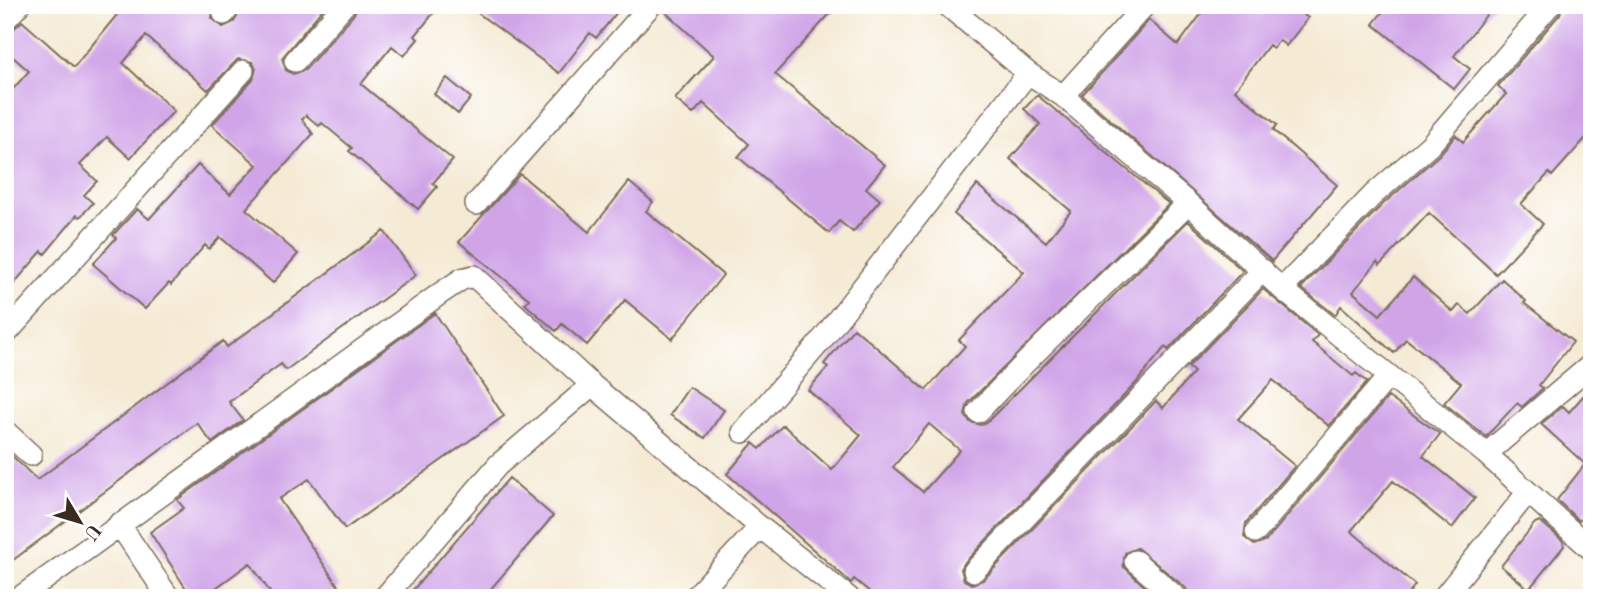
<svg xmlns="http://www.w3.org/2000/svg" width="1597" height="603" viewBox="0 0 1597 603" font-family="'Old Standard TT',serif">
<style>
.building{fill:#d0a5e8;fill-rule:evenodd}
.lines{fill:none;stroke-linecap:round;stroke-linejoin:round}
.minor-casing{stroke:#7c6d5e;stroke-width:24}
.minor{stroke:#fff;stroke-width:21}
</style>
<rect width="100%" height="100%" fill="#fff"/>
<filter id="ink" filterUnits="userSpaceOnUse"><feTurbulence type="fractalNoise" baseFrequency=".0143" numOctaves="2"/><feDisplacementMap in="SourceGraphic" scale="14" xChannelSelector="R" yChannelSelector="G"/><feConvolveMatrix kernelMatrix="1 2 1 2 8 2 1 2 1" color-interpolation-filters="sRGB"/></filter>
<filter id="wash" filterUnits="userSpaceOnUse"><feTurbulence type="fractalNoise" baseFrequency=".00686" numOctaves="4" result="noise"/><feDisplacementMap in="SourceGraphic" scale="28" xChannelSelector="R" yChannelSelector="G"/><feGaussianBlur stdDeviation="1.57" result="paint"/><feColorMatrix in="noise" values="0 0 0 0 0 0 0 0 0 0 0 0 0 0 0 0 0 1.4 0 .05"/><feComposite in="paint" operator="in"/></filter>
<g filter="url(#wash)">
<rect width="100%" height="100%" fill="#f5ead4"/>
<g id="blocks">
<path class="building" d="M 125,5 L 214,5 L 212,18 L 223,27 L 234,22 L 244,5 L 326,5 L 282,58 L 286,70 L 293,74 L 305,70 L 354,14 L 357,5 L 440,5 L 415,36 L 418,39 L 404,56 L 392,46 L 361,84 L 453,160 L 433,183 L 437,187 L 418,209 L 349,151 L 352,148 L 322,123 L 319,126 L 306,115 L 302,119 L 313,134 L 246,209 L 298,254 L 273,283 L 220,237 L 209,249 L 205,245 L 171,285 L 169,283 L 145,309 L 93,264 L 116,238 L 113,235 L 137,209 L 149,219 L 198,165 L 230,194 L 257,165 L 212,125 L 253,79 L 256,68 L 252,62 L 238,59 L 208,90 L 146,36 L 123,63 L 174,111 L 130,158 L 107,137 L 80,165 L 97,181 L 84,195 L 93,203 L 80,217 L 77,215 L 45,254 L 42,251 L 5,294 L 5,98 L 29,71 L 5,50 L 5,37 L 22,21 L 74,67 Z
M 467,5 L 623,5 L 596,38 L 590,33 L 559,73 Z
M 664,5 L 838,5 L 775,74 L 885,165 L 866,188 L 880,200 L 853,232 L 839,221 L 829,233 L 738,157 L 749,144 L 703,103 L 693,114 L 675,99 L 714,56 L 663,10 Z
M 1208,5 L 1291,5 L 1308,18 L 1286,46 L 1279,40 L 1273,48 L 1269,45 L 1235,90 L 1277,125 L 1273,130 L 1337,185 L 1272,261 L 1082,95 L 1149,20 L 1178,45 Z
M 1388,5 L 1494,5 L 1454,56 L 1470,69 L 1454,89 L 1373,24 Z
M 1563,5 L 1592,5 L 1592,131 L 1552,176 L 1549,173 L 1521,204 L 1543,224 L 1496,274 L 1429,213 L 1380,265 L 1377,262 L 1353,292 L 1380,315 L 1413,277 L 1453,312 L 1459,305 L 1470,314 L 1502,279 L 1526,301 L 1524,303 L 1573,342 L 1539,385 L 1543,388 L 1522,407 L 1517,403 L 1486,437 L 1444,403 L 1461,383 L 1406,339 L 1394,353 L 1341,306 L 1335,315 L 1301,288 L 1382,205 L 1439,155 L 1456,135 L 1463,142 L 1506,94 L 1498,86 L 1560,14 Z
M 447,78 L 471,98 L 458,114 L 434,94 Z
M 1037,95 L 1169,204 L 968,403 L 965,415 L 970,422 L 981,425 L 988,421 L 1188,221 L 1243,271 L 1168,350 L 1165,347 L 1136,383 L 965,562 L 961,569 L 964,580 L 972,584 L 983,580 L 1156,401 L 1163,408 L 1194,372 L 1188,367 L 1263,289 L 1318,335 L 1312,342 L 1353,376 L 1356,373 L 1367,382 L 1329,426 L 1273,380 L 1238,419 L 1295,466 L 1246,523 L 1244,537 L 1254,545 L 1266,541 L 1388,397 L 1440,434 L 1423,456 L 1475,498 L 1452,528 L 1393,481 L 1351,531 L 1415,585 L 1405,598 L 1190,598 L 1186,588 L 1137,548 L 1125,553 L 1123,566 L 1157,598 L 877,598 L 854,579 L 851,583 L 848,580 L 727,474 L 753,443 L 760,449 L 783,425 L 832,470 L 861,435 L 808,390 L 828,367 L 824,364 L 854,328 L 926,390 L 965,346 L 959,340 L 1024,272 L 954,214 L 977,185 L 1046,242 L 1071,211 L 1010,159 L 1040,124 L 1024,109 ZM 929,424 L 960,450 L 923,492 L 893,467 Z
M 520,174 L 589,232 L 629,182 L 653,202 L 646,211 L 723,275 L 672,339 L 625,300 L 587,345 L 562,324 L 556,331 L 525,304 L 529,299 L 459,242 Z
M 384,231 L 416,275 L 286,370 L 281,364 L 229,402 L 243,420 L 212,443 L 197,423 L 5,566 L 5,449 L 37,480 L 223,341 L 227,347 Z
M 435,313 L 504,416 L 345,529 L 309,479 L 279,499 L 339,587 L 324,598 L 274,598 L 250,563 L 202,598 L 192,598 L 150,532 L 184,508 L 177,500 Z
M 1592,386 L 1592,505 L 1579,521 L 1557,500 L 1585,464 L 1541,424 L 1563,406 L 1569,412 Z
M 689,387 L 724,410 L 705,438 L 670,415 Z
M 509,478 L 553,516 L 513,563 L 483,598 L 406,598 Z
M 1540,521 L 1563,541 L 1564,546 L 1529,589 L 1501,566 L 1535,523 Z"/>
</g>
</g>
<g filter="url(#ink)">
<use href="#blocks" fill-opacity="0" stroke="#7c6d5e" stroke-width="2"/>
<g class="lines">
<g class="minor-casing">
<path id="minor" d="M 947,5 L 1028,73 L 1063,96 L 1188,203 L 1282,289 L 1486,454 L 1592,550
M 224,14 L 231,5
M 5,20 L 19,5
M 295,61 L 344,5
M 1063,96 L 1145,5
M 476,204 L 651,5
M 1282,289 L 1373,195 L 1430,145 L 1550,5
M 5,335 L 243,71
M 978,412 C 1045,339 1119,273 1188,203
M 5,431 L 31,455
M 743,432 L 821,341 L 1028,73
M 1486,454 L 1592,364
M 119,524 L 169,598
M 1256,532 L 1388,377
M 1135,561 L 1177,598
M 974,571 L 1263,270
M 19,598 L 441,293 L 462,279 L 474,276 L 592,385 L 760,527 L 849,598
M 384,598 L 498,465 L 592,385
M 694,598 L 760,527
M 1443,598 L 1528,492"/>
</g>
<use href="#minor" class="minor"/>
</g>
</g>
<rect width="1597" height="603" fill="none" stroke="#fff" stroke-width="28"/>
<g transform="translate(80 522) rotate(128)" stroke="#ffffff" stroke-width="5" paint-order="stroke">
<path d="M0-5L12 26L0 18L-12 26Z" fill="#3b2a1e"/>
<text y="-10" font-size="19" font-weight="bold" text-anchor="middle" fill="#3b2a1e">U</text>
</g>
</svg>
